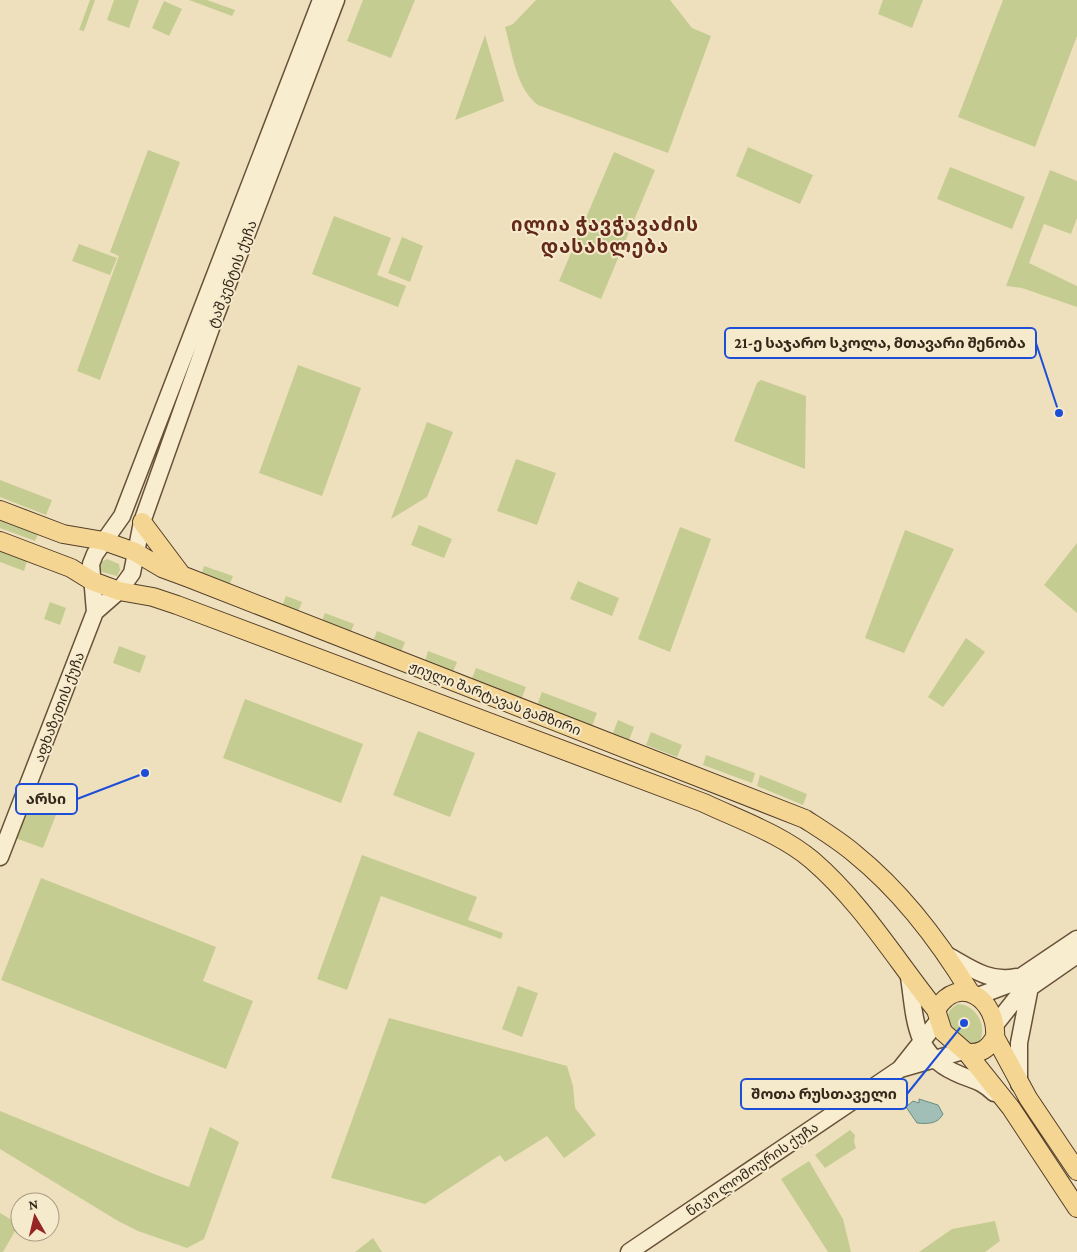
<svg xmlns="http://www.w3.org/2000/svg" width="1077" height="1252" viewBox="0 0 1077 1252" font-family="'Crimson Pro','Noto Sans Georgian',serif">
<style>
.green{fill:#c5cc91}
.water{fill:#a1bfb7;stroke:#688d84}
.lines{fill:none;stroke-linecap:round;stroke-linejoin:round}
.secondary-casing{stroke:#685139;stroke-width:19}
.primary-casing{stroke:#533e2b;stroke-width:20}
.secondary{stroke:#f9edd0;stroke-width:16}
.primary{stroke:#f4d692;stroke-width:18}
.labels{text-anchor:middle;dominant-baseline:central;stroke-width:4;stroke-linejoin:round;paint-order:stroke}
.street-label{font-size:14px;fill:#35281b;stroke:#f6eacc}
.district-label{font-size:19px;font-weight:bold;letter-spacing:1px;fill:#632919;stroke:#f6eacc}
.leader{fill:none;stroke:#1d4ed8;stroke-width:2}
.callout-dot{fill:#1d4ed8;stroke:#f6eacc;stroke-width:2}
.callout{fill:#f6eacc;stroke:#1d4ed8;stroke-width:2}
.callout-label{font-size:15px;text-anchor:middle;font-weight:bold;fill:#35281b}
</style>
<rect width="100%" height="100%" fill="#eee0bd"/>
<path class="green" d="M 90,0 L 95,0 L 84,31 L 79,30 Z
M 114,0 L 139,0 L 129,28 L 107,20 Z
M 189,0 L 207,0 L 235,10 L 232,16 Z
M 363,0 L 415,0 L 391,58 L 347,41 Z
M 536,0 L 670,0 L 692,28 L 711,36 L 668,153 L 538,105 C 516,89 512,52 505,27 L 513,24 Z
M 883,0 L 923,0 L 912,28 L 878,14 Z
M 1003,0 L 1077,0 L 1077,36 L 1035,147 L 958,117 Z
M 164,1 L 182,9 L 169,36 L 152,28 Z
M 485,35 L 504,101 L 455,120 Z
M 748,147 L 813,175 L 800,204 L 736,176 Z
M 148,150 L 180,162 L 100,380 L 77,371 L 119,256 L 110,252 Z
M 614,152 L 655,170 L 601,299 L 559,281 Z
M 950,167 L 1025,197 L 1012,229 L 937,199 Z
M 1050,170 L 1077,181 L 1077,218 L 1071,234 L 1044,224 L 1029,263 L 1077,286 L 1077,307 L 1022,288 L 1006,286 Z
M 334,216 L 391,238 L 377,275 L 406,286 L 398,307 L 312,274 Z
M 402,237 L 423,246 L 410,282 L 388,273 Z
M 79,244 L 117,258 L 110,275 L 72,261 Z
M 298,365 L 361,388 L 322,496 L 259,473 Z
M 761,380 L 806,396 L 805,469 L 734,441 L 757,383 Z
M 427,422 L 453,432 L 427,497 L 391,519 Z
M 516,459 L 556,473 L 537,525 L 497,511 Z
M 0,480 L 52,500 L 46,515 L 0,497 Z
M 0,520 L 38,534 L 35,541 L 0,528 Z
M 419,525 L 452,539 L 444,558 L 411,545 Z
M 680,527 L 711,539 L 670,652 L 638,639 Z
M 905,530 L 954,549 L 904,653 L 865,638 Z
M 1077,543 L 1077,613 L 1044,585 Z
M 0,548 L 28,558 L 24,571 L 0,562 Z
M 107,559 L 119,564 L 120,570 L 117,576 L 102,572 L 99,568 L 101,562 Z
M 204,566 L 233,576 L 229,586 L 201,576 Z
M 578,581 L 619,598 L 612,616 L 570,599 Z
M 286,596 L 302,602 L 298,612 L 282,606 Z
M 50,602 L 66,608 L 60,625 L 44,619 Z
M 325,613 L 354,624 L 350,634 L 321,623 Z
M 377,631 L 405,642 L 401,652 L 373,641 Z
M 966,638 L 985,652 L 943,707 L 928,697 Z
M 119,646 L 146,656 L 140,673 L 113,663 Z
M 428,651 L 457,662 L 453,672 L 425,661 Z
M 476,668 L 526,687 L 521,700 L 471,681 Z
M 542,692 L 597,713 L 592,726 L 537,705 Z
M 245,699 L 363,744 L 341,803 L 223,758 Z
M 618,720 L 634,727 L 629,740 L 613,733 Z
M 418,731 L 475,753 L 450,817 L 393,795 Z
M 651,732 L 682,745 L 677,757 L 646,745 Z
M 706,755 L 755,773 L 752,783 L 703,765 Z
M 760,775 L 807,794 L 803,805 L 757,786 Z
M 30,797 L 59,807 L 43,848 L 15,838 Z
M 362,855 L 477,897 L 468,920 L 503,933 L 501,939 L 381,896 L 347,990 L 317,979 Z
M 41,878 L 216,947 L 203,981 L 253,1001 L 226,1069 L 1,980 Z
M 518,986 L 538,993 L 522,1037 L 502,1029 Z
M 958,1004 C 977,1005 988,1027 979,1043 L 969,1047 L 950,1033 C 947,1020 944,1011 958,1004 Z
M 389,1018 L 567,1066 L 573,1086 L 575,1108 L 596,1135 L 564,1158 L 547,1136 L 505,1162 L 500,1155 L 425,1204 L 331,1178 Z
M 0,1111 L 154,1174 L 189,1187 L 210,1127 L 239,1142 L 204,1239 L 187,1248 L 138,1231 L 118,1221 L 0,1149 Z
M 850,1130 L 855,1135 L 854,1142 L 856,1148 L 825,1168 L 815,1155 Z
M 809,1161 L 843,1219 L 851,1252 L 828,1252 L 781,1179 Z
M 0,1213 L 19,1224 L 3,1252 L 0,1252 Z
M 995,1221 L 1000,1241 L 985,1252 L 919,1252 L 952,1229 Z
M 373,1238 L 382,1252 L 355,1252 Z"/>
<path class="water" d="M 919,1099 L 938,1105 L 943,1114 C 938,1124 928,1124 917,1123 L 906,1107 L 913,1101 L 919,1103 Z"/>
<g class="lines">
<g class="secondary-casing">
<path id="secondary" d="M 95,612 L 91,564 L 95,554 L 122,516 L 321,0
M 0,857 L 95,612 L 119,591 L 132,573 L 142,522 L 211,328 L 336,0
M 947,955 C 969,967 989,983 1016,977
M 909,977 C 915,1016 913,1053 954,1072 C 972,1081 978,1078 994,1093
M 978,996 L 1010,984 L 1077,939
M 995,1025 L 1018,996 L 1077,955
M 900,1069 L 963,1051
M 1019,1084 L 1019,1043 L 1030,987
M 629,1252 L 900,1069 L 938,1021"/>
</g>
<g class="primary-casing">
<path id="primary" d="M 0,510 L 63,534 L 104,541 L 135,552 L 162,568 L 189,578 L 805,819 C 822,830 840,841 855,854 C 902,892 939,941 970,992
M 142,522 L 181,574
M 0,541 L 71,568 L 92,581 L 119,591 L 153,597 L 177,605 L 704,803 C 740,820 781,834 812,860 C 861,902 896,960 936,1010 L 943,1032 L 967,1053 L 1011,1108 L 1077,1208
M 936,1010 C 959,972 998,1000 995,1037 C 988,1049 981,1054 967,1053
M 995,1037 L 1028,1098 L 1077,1171"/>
</g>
<use href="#secondary" class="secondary"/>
<use href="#primary" class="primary"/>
</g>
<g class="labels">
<g class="street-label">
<text transform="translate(232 274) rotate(-69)">ტაშკენტის ქუჩა</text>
<text transform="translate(495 698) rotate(21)">ჟიული შარტავას გამზირი</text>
<text transform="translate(59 707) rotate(-69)">აფხაზეთის ქუჩა</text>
<text transform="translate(752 1169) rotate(-34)">ნიკო ლომოურის ქუჩა</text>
</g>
<g class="district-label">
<text x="605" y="224">ილია ჭავჭავაძის<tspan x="605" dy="22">დასახლება</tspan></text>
</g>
</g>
<path class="leader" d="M1059 413L1036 343M145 773L77 799M964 1023L907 1094"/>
<g class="callout-dot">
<circle cx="1059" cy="413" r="5"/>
<circle cx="145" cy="773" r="5"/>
<circle cx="964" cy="1023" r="5"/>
</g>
<g class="callout">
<rect x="725" y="328" width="311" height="30" rx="5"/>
<rect x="16" y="784" width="61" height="30" rx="5"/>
<rect x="741" y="1079" width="166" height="30" rx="5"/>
</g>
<g class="callout-label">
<text x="880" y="348">21-ე საჯარო სკოლა, მთავარი შენობა</text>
<text x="46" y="804">არსი</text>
<text x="824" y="1099">შოთა რუსთაველი</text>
</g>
<g transform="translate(35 1217) rotate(352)"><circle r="24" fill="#f6eacc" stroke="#a99c85"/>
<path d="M0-4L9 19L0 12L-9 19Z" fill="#962525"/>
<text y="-8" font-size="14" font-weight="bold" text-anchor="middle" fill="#35281b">N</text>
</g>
</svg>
